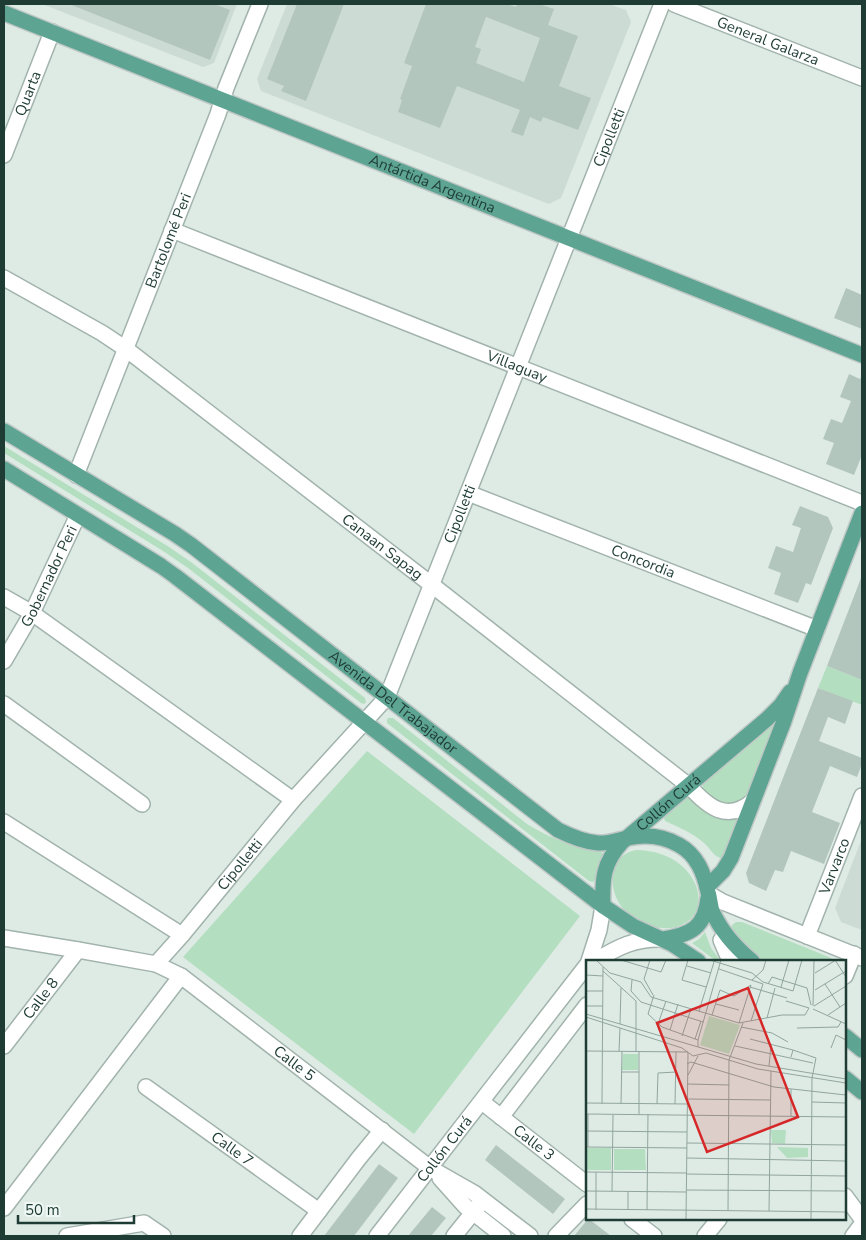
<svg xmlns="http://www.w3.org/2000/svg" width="866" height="1240" viewBox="0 0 866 1240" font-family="'Nunito Sans',sans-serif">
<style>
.built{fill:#ccdbd4}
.green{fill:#b4dec0}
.building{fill:#b3c6be;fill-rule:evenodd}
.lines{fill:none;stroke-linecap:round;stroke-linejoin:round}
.minor-casing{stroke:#a1b3ac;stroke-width:18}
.major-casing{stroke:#c0c8c6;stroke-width:18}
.minor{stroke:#fff;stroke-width:15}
.major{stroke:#5ea493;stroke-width:15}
.labels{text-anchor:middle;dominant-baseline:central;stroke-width:5;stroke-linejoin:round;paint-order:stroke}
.street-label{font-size:15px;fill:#1e3c34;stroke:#eef7f3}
.inset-road{fill:none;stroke:#91a59e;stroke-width:1}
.view{fill:#d62828;fill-opacity:0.15;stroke:#d62828;stroke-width:2.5}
.inset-edge{fill:none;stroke:#1e3c34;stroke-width:2.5}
</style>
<rect width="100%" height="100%" fill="#deebe5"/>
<path class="built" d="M 42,4 L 237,4 L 214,63 L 203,67 Z
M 287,4 L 609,4 L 626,10 L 631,22 L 561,198 L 549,204 L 261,91 L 257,79 Z
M 862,838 L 862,930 L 841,922 L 835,908 Z"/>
<path class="green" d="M 4,446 L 166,545 L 191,562 L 365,698 L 366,702 L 364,704 L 361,703 L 188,568 L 163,551 L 4,453 Z
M 827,666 L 862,680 L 862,705 L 818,688 Z
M 778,717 L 746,797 L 742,803 L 720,805 L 702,791 L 703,785 L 706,781 Z
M 388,718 L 393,718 L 527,824 C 545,835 565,844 586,849 C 592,850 597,851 602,852 L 603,855 L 598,867 L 595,880 L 593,882 L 589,881 L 387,723 L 387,720 Z
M 367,751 L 580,916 L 414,1134 L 183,957 Z
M 687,796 L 738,817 L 724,855 L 721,858 C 714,857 710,848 704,843 C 693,833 678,827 665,821 L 664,818 L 666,816 Z
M 636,850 C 654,850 673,856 685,869 C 704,888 705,919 676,927 C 657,932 632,921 621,906 C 607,886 609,855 636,850 Z
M 736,922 L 742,922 L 829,957 L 835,961 L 762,961 L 741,945 L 731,930 L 732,925 Z
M 705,932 L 711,948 L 721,961 L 716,961 L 692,943 L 699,939 Z"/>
<path class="building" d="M 69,4 L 214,4 L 230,10 L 210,60 Z
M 297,4 L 344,4 L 306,101 L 281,91 L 284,86 L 267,79 Z
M 426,4 L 506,4 L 516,7 L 517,4 L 539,4 L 554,9 L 548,25 L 578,36 L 559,86 L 591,98 L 578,130 L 543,117 L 541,122 L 530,117 L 523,136 L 511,132 L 520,110 L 457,86 L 440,128 L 398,112 L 402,100 L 400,99 L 412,66 L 404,63 ZM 486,17 L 540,38 L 524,82 L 476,63 L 481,49 L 475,47 Z
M 846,288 L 862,295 L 862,329 L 834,318 Z
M 849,374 L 860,379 L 862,375 L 862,455 L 854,475 L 826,464 L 834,443 L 823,439 L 831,419 L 842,423 L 851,401 L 840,397 Z
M 800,506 L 828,517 L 833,528 L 811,585 L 806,583 L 798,603 L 774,594 L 781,573 L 768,568 L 776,546 L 793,552 L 801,528 L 792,525 Z
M 861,578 L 862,578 L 862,680 L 827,666 Z
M 818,688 L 853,701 L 845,724 L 828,717 L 819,741 L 862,758 L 862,764 L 857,777 L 830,766 L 812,812 L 840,823 L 824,864 L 791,851 L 783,872 L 775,870 L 766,891 L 749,883 L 746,873 Z
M 496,1145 L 565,1199 L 553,1214 L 485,1160 Z
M 379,1164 L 398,1178 L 354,1236 L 324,1236 Z
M 432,1207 L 446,1218 L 431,1236 L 408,1236 Z
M 588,1219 L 589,1219 L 611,1236 L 574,1236 Z"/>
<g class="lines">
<g class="minor-casing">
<g id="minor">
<path id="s1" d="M 674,4 L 862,78"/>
<path id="s2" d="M 4,155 L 52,32"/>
<path id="s3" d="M 172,230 L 862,503"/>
<path id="s4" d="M 4,278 L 102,333 L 126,349 L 432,585 L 689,786 C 708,807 727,823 753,801"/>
<path id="s5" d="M 76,475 L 218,114 L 226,88 L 260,4"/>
<path id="s6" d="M 468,493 L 817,629"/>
<path d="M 4,597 L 32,613 L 293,800"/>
<path id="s7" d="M 4,661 L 32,613 L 78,515"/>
<path d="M 4,704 L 142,804"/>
<path d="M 4,822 L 182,935"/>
<path d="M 709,894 L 723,902 L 862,958"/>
<path id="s8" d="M 807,936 L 862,796"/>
<path id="s9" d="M 4,938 L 78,950 L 156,964 L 181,976 L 430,1168 L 474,1193 L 530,1236"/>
<path d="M 589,961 L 599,930 L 603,906"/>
<path d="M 595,961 C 618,947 635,938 663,939"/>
<path d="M 734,961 L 727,954 L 721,940 L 741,961"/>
<path id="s10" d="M 156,964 L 182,935 L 293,800 L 387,697 L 662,4"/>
<path d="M 845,976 L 854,954"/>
<path id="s11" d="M 4,1046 L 78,950"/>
<path id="s12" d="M 146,1087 L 319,1211"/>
<path id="s13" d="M 482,1102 L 587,1184"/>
<path d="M 501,1117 L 587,1005"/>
<path d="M 440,1178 L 465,1206 L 503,1236"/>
<path d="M 845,1196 L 862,1219"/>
<path d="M 4,1208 L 181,976"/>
<path d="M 632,1219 L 654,1236"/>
<path d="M 67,1236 L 144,1223 L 163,1236"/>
<path d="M 300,1236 L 359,1158 L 382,1130"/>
<path id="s14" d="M 377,1236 L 587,965"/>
<path d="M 454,1236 L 479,1205"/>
<path d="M 556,1236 L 587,1204"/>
<path d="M 705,1236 L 719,1219"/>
<path d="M 853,1236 L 862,1224"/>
</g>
</g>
<g class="major-casing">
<g id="major">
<path id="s15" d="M 4,13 L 862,355"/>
<path id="s16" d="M 4,431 L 175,534 L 191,545 L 558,830 C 570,836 584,842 598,843 C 608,844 618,840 628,838 C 646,834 663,836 679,845 C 697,855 704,873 708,892 C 710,898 710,905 712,911 C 721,931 735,947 752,961"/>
<path d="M 4,469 L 161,566 L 175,576 L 603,906 L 633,926 L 672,944 L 698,961"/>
<path d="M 707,887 L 723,871 L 731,858 L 784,721 L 800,673 L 862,513"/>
<path id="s17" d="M 603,906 C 602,879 603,863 622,842 L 767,719 L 781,705 L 790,692"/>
<path d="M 663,939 C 691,935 705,927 708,898"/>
<path d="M 845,1036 L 862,1050"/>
<path d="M 845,1078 L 862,1092"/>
</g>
</g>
<use href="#minor" class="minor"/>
<use href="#major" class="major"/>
</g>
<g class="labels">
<g class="street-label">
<text stroke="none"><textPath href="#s1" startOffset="101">General Galarza</textPath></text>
<text stroke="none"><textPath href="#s2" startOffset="66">Quarta</textPath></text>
<text stroke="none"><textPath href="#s10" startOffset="955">Cipolletti</textPath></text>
<text stroke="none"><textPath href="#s15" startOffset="461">Antártida Argentina</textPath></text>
<text stroke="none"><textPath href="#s5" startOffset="252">Bartolomé Peri</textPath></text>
<text stroke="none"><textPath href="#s3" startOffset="371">Villaguay</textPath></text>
<text stroke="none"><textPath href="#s10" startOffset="550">Cipolletti</textPath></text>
<text stroke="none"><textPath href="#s4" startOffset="465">Canaan Sapag</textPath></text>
<text stroke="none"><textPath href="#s6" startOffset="188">Concordia</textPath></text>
<text stroke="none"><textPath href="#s7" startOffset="96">Gobernador Peri</textPath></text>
<text stroke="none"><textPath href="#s16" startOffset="475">Avenida Del Trabajador</textPath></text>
<text stroke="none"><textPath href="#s17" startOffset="130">Collón Curá</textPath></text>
<text stroke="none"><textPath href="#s10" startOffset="130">Cipolletti</textPath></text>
<text stroke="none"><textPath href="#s8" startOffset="75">Varvarco</textPath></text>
<text stroke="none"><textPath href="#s11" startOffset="60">Calle 8</textPath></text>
<text stroke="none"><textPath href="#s9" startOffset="325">Calle 5</textPath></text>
<text stroke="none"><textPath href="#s13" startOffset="66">Calle 3</textPath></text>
<text stroke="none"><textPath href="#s12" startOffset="106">Calle 7</textPath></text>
<text stroke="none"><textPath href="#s14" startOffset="110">Collón Curá</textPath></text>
</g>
</g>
<g transform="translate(586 960)">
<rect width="260" height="260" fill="#deebe5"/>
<path d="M 123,56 L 154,65 L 143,94 L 114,85 ZM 37,94 L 52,94 L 52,110 L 36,110 ZM 185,170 L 200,170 L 199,184 L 186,183 ZM 191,187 L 222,188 L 222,197 L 201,198 ZM 0,188 L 25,188 L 25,210 L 0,210 ZM 28,189 L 59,189 L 60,210 L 28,210 Z" fill="#b4dec0"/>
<path class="inset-road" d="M 10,0 L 24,13 L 55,22M 35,0 L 75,12 L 80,0M 64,0 L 58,19 L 67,35M 102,0 L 96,20 L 120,27M 124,0 L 166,13 L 177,22 L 207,31M 249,0 L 260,17M 101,6 L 125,13M 133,9 L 177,24M 17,11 L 50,41 L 50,92M 229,13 L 250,0M 0,15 L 17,16M 46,20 L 45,31 L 55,42 L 117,62M 166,20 L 177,10 L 180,0M 55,22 L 65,37 L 153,63 L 196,55 L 219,55 L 223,48M 182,24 L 186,17 L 221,28 L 225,45M 239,24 L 254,47M 164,27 L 201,38M 195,27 L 203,0M 229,30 L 260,11M 0,31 L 17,31M 207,31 L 216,0M 68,35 L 62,54 L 76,67 L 112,80M 200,41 L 223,48M 130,44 L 153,50M 0,46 L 17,46M 227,46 L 228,0M 228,46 L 260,26M 227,49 L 260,64M 113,51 L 128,2M 0,54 L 170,104 L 260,119M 126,55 L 134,30 L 148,36 L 165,25M 242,55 L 260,43M 0,57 L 96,88 L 107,96 L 120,93 L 172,109 L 260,123M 181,58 L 189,28M 165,61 L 177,24M 153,63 L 165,25M 34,64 L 35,28M 72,64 L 80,41M 155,67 L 186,73 L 202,82M 211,68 L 252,67 L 255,62M 84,70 L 92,44M 96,76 L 105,49M 109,79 L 115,61M 164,79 L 207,90 L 205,97M 149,86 L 227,103M 112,87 L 112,80 L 135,0M 245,88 L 250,75 L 260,80M 207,90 L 230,98 L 226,118 L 225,260M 0,91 L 102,92M 33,91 L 34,68M 101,104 L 105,102 L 188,127 L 260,135M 183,106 L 185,85M 35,112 L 53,112M 102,115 L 112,96M 101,124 L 143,125M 102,139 L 184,140M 226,142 L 260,143M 0,143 L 101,144M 16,144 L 17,7M 35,144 L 36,91M 71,144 L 72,113 L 90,112M 89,144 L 90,92M 0,154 L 260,157M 53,154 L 53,92M 205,156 L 205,129M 0,171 L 101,172M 101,183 L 260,185M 0,187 L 101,188M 2,187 L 2,154M 101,198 L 260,201M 0,212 L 100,213M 100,214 L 260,216M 101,230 L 260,231M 0,231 L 100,232M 26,231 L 27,155M 0,249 L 260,252M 42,249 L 42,232M 10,250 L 10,212M 61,250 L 62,154M 142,251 L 143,100 L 157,63M 183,251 L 185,111M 100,260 L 102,93"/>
<path class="view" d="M 162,28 L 212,157 L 121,192 L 71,63 Z"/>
<rect width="260" height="260" class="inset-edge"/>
</g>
<rect width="866" height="1240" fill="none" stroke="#1e3c34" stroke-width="10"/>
<path d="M18 1215v8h116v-8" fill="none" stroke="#1e3c34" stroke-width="2.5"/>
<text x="25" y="1215" font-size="15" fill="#1e3c34" stroke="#eef7f3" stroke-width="4" paint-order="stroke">50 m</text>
</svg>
